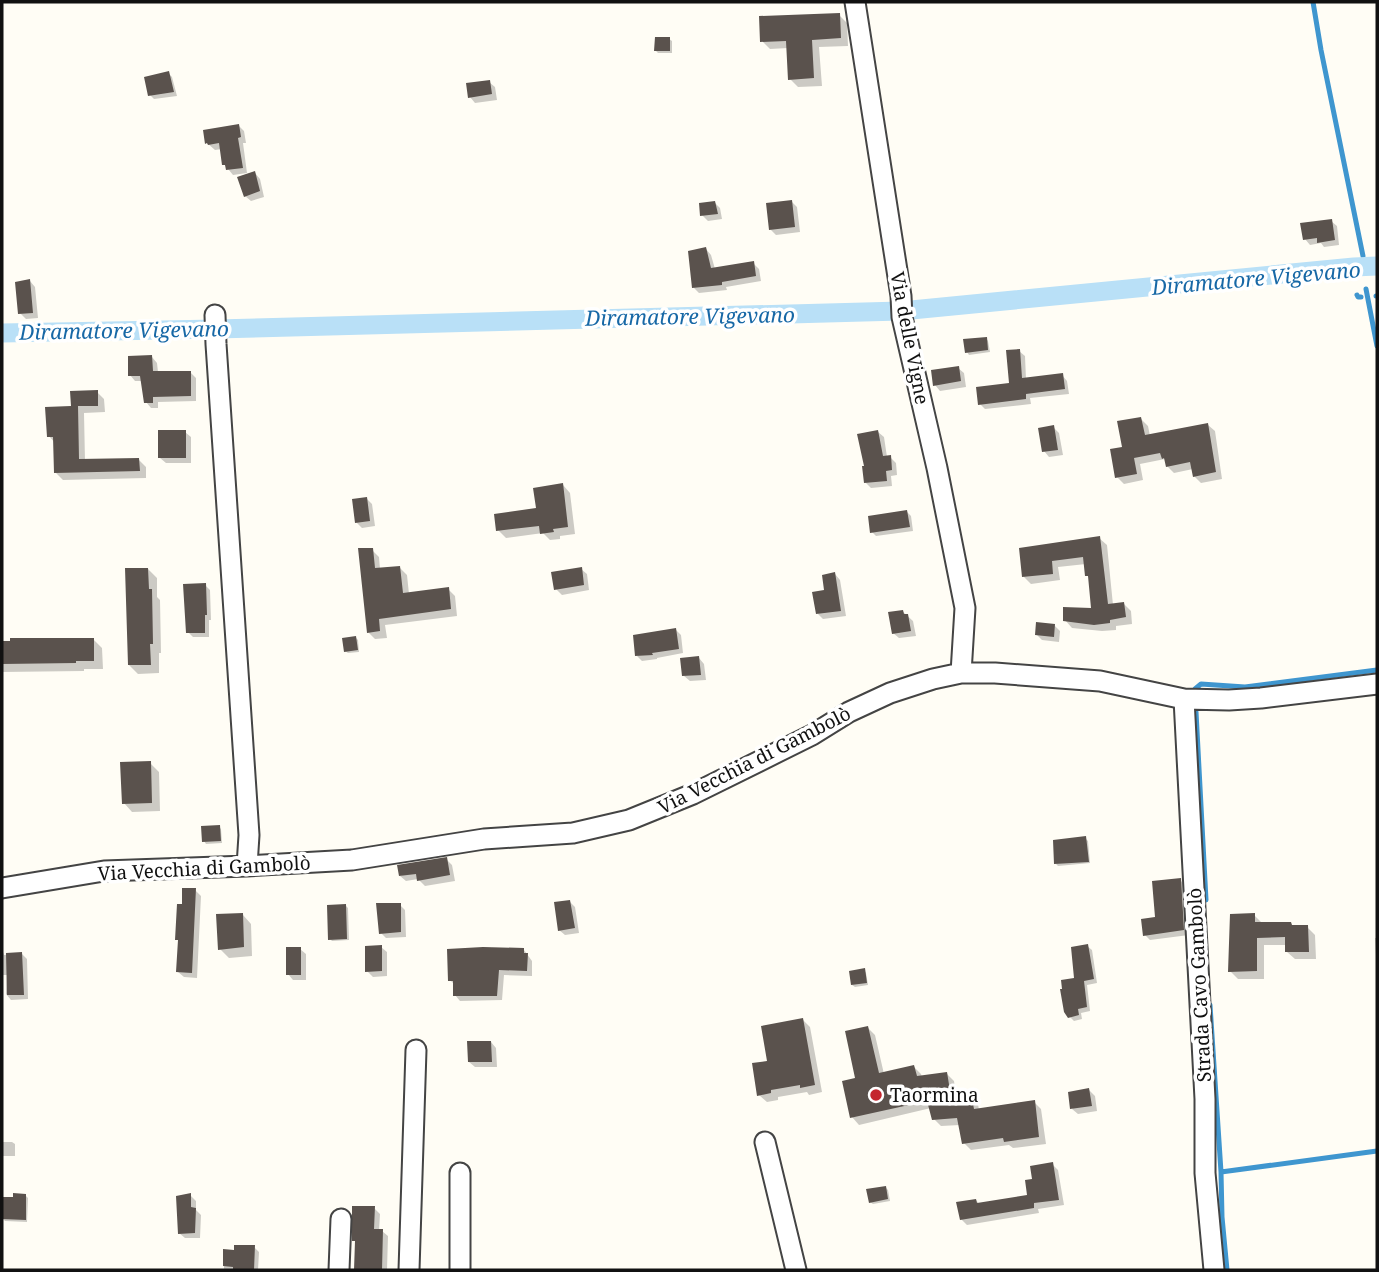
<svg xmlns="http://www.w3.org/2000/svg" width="1379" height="1272" viewBox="0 0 1379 1272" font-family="'Noto Serif',serif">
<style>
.shadow{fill:#0003}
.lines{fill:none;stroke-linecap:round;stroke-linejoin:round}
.stream{stroke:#3f96cf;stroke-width:5}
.canal{stroke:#b9e0f7;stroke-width:19}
.building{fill:#5a524d}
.minor-casing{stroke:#444;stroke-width:23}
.minor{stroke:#fff;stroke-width:19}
.poi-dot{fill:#c4262e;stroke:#fff;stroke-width:2.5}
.labels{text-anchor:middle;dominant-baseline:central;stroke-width:7;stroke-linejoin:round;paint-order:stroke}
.street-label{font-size:19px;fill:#111;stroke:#fff}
.poi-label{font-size:19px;fill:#111;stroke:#fff;text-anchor:start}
.water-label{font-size:21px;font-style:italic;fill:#1768a6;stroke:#fff}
</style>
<rect width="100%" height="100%" fill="#fffdf5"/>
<path class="shadow" d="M 839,15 L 847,23 L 848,46 L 819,47 L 822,86 L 798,87 L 790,79 L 788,48 L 770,49 L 762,41 Z
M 669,39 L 672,41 L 672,53 L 658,53 L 656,51 Z
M 168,73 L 172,77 L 177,96 L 154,99 L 150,95 Z
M 489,82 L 495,87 L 497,100 L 475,103 L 470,97 Z
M 239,126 L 244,131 L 246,143 L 243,143 L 247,173 L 233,175 L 224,164 L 222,149 L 215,150 L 207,143 Z
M 255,173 L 260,179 L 264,197 L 251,201 L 245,196 Z
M 791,201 L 797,207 L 800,232 L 776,235 L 770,229 Z
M 715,203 L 720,208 L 722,219 L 708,221 L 702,215 Z
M 1331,221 L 1337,226 L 1339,245 L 1324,247 L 1321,243 L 1310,245 L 1305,239 Z
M 706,249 L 711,255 L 715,269 L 753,263 L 759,269 L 761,281 L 726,287 L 727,290 L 699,293 L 694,288 Z
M 30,281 L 35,287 L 38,318 L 26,319 L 20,313 Z
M 986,338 L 988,341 L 990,352 L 969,355 L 967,352 Z
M 1019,351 L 1025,356 L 1026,379 L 1062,375 L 1067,381 L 1069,394 L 1030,398 L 1031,404 L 985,409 L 980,404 L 1011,385 Z
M 152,357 L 157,363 L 158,372 L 190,372 L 196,378 L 196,401 L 158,402 L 158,408 L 151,408 L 146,402 L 143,381 L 135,381 L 130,375 Z
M 958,368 L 964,373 L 966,387 L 940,391 L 935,385 Z
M 97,392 L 104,399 L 105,412 L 84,413 L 85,461 L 139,460 L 146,467 L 146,478 L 63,480 L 56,473 L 55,443 L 49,436 L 72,407 Z
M 1141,419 L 1148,426 L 1150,436 L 1208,425 L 1215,431 L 1222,479 L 1201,483 L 1194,476 L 1193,469 L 1174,473 L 1167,466 L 1165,459 L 1140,464 L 1143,480 L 1124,484 L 1117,477 L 1124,448 Z
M 1053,427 L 1059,433 L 1063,455 L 1049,457 L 1044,451 Z
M 185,432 L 191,437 L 191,463 L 166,463 L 160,458 Z
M 878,432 L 884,437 L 887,457 L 890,457 L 896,463 L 897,475 L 891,476 L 892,486 L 871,488 L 865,482 Z
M 563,485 L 570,493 L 575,534 L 560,536 L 560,539 L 550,540 L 543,533 L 506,538 L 498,530 L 538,510 Z
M 367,499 L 372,504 L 375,526 L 362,528 L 356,522 Z
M 907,512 L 911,516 L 913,531 L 876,536 L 872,532 Z
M 1099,538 L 1107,545 L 1113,605 L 1124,604 L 1131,611 L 1132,624 L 1116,626 L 1116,630 L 1102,631 L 1072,628 L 1065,620 L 1093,610 L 1090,578 L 1087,575 L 1086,564 L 1058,567 L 1060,580 L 1031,584 L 1024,577 L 1021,549 Z
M 372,550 L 379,557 L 380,569 L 400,568 L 407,575 L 409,594 L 448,589 L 455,596 L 457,616 L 385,625 L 387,638 L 375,639 L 368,632 Z
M 148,569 L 157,578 L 157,597 L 160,600 L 161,653 L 159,653 L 159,673 L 138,674 L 129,665 Z
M 581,569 L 587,574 L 589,590 L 562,595 L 556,589 Z
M 835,574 L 840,580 L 846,616 L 823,619 L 818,614 Z
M 205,585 L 210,590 L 211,620 L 209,620 L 209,637 L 193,637 L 188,632 Z
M 902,611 L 913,621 L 916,636 L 899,638 L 893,633 Z
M 1054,625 L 1060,631 L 1059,642 L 1042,640 L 1037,635 Z
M 676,630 L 681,635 L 683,653 L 657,658 L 657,659 L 642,661 L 637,656 Z
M 356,638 L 358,640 L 359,652 L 348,653 L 345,651 Z
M 93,639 L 102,648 L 103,669 L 84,669 L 84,671 L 2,672 L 2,643 Z
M 699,658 L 704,664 L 706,680 L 690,681 L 684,676 Z
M 150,763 L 159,772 L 160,811 L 132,812 L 124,803 Z
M 219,827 L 221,829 L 222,843 L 206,844 L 204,841 Z
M 1085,838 L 1088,841 L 1090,863 L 1058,866 L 1056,864 Z
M 446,859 L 452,865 L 455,881 L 425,886 L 418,879 L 406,881 L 400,876 Z
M 1180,880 L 1186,886 L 1189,935 L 1150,940 L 1145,935 Z
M 195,890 L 201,896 L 197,978 L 184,977 L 178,972 L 183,906 Z
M 570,902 L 575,907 L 579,933 L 565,935 L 559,930 Z
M 400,905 L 405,910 L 406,937 L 386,938 L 381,933 Z
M 346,906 L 348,908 L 349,940 L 332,941 L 330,939 Z
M 243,915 L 251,924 L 252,956 L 229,958 L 220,949 Z
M 1254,915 L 1262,923 L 1293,927 L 1307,927 L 1315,935 L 1316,959 L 1295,959 L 1287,952 L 1287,945 L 1264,945 L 1264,979 L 1238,979 L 1230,971 Z
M 1375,938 L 1377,938 L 1377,956 L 1376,955 Z
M 1087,946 L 1092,950 L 1097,983 L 1087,985 L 1090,1011 L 1081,1013 L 1082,1019 L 1074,1021 L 1069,1016 L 1075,980 Z
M 381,947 L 387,952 L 387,976 L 373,977 L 367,971 Z
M 2,949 L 4,955 L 22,954 L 27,959 L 28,999 L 11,1000 L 6,994 L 7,975 L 2,975 Z
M 300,949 L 306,954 L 306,980 L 293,980 L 288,974 Z
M 524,950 L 532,961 L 532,976 L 504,975 L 502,1000 L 460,1001 L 455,995 L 455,985 L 450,980 Z
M 864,970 L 866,973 L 868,985 L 855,987 L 852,985 Z
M 803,1020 L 810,1027 L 822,1092 L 809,1095 L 807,1092 L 778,1097 L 778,1100 L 767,1102 L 759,1095 L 769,1062 Z
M 868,1028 L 875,1035 L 884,1074 L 914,1067 L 921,1074 L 922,1077 L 947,1074 L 954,1081 L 956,1098 L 971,1096 L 978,1104 L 979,1110 L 1034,1102 L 1041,1109 L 1046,1144 L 1013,1148 L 1009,1145 L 971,1150 L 964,1143 L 960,1125 L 941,1126 L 934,1119 L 931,1108 L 859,1125 L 852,1117 Z
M 491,1042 L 496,1048 L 497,1067 L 475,1067 L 469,1062 Z
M 1089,1090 L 1095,1096 L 1097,1111 L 1078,1114 L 1072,1109 Z
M 2,1142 L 12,1142 L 15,1144 L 15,1156 L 2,1156 Z
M 1052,1164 L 1058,1170 L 1064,1205 L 1038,1209 L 1039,1213 L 967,1225 L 961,1219 L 976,1200 L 979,1204 L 1029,1196 L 1034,1181 Z
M 885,1187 L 888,1190 L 890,1201 L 873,1204 L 870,1202 Z
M 190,1195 L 196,1201 L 196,1210 L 201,1215 L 200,1238 L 185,1238 L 179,1233 Z
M 26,1196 L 28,1198 L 27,1222 L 5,1221 L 3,1219 Z
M 374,1208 L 380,1214 L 379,1231 L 382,1231 L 388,1236 L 387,1270 L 356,1270 L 357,1243 L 354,1240 Z
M 254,1247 L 259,1252 L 258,1270 L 224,1270 L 224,1251 L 235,1251 Z"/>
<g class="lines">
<path class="stream" d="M 1313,2 L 1321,50 L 1363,256
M 1354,267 L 1355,274
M 1366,289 L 1377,346
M 1357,295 L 1358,297 L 1361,297
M 1376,296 L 1377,296
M 1195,689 L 1201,684 L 1245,687 L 1377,670
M 1196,712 L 1206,900
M 1210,1005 L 1221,1172 L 1222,1217 L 1227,1270
M 1221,1172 L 1377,1151"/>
<path class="canal" d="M 2,333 L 216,329 L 901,311 L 1354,267 L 1377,266"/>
</g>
<path class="building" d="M 840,13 L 841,38 L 812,40 L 814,78 L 788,80 L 786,41 L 760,42 L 759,16 Z
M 655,37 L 670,37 L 670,51 L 654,51 Z
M 169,71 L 174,92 L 148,96 L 144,77 Z
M 490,80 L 492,94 L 468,98 L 466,83 Z
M 239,124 L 241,137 L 238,138 L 243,168 L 226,170 L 225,165 L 222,165 L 219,143 L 208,145 L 207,143 L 205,144 L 203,130 Z
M 255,171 L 260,191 L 244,197 L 237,177 Z
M 792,200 L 795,227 L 769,230 L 766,203 Z
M 715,201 L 718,214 L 700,216 L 699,203 Z
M 1332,219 L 1335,240 L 1317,243 L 1317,238 L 1303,240 L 1300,223 Z
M 706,247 L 711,268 L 754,261 L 756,276 L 722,282 L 722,285 L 692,288 L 688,251 Z
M 30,279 L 33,313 L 18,314 L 15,282 Z
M 987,337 L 988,350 L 965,353 L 963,339 Z
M 1020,349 L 1022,378 L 1063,373 L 1065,389 L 1026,394 L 1026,399 L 978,405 L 976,387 L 1009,383 L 1006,350 Z
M 152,355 L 153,371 L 191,371 L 191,396 L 153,397 L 153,403 L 144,403 L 140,376 L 128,376 L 128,356 Z
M 959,366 L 961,381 L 933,386 L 931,370 Z
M 98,390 L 98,406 L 78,406 L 79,459 L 139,458 L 140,471 L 54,473 L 53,437 L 47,437 L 45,407 L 71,406 L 70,391 Z
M 1141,417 L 1145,435 L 1208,423 L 1216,472 L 1193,477 L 1190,462 L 1166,467 L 1164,458 L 1162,459 L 1160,453 L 1134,458 L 1137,474 L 1115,478 L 1110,449 L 1122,447 L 1117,421 Z
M 1054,425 L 1058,450 L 1042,452 L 1038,428 Z
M 158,430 L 186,430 L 186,458 L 158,458 Z
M 878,430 L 883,456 L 891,455 L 892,470 L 886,471 L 887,481 L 864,483 L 862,466 L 864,466 L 857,434 Z
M 563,483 L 568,527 L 553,529 L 554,532 L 540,534 L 539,526 L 496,531 L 494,514 L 536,508 L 533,488 Z
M 367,497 L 370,521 L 355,523 L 352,499 Z
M 907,510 L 910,527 L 870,533 L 868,516 Z
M 1100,536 L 1108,604 L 1124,602 L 1126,617 L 1110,620 L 1110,623 L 1094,625 L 1063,621 L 1063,607 L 1091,608 L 1088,576 L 1085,576 L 1083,557 L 1052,561 L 1053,574 L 1022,577 L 1019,548 Z
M 358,548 L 373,548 L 375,568 L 400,566 L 403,593 L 449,587 L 451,609 L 379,619 L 380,631 L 367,633 Z
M 582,567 L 584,585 L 554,590 L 551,572 Z
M 125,568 L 148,568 L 149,589 L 152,589 L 153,644 L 150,644 L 151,665 L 128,665 Z
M 835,572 L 841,611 L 816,614 L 812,592 L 824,590 L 822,575 Z
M 206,583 L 207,615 L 205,615 L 205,633 L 186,633 L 183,584 Z
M 903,610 L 904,614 L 908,614 L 911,631 L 892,634 L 888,612 Z
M 1036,622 L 1055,624 L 1054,637 L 1035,635 Z
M 676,628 L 679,649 L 652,653 L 653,655 L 635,656 L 633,635 Z
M 356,636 L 358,650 L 344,652 L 342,638 Z
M 10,638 L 94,638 L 94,661 L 76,661 L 76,663 L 2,664 L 2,641 L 10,641 Z
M 699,656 L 701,675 L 682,676 L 680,658 Z
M 151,761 L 152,803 L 122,804 L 120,762 Z
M 220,825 L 221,841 L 202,842 L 201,826 Z
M 1086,836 L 1089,862 L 1054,864 L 1053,840 Z
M 447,857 L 450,875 L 417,881 L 416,874 L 399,876 L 397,865 Z
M 1181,878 L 1184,930 L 1143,936 L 1141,919 L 1155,917 L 1152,881 Z
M 182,888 L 196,888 L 192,973 L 176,972 L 178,940 L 175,940 L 177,904 L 182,904 Z
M 570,900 L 575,928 L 558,931 L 554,902 Z
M 376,903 L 401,903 L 401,932 L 379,934 Z
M 346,904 L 347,939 L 328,940 L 327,905 Z
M 243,913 L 244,947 L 218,950 L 216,914 Z
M 1255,913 L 1255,922 L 1291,922 L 1292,925 L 1308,925 L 1309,952 L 1285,952 L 1285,937 L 1257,938 L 1257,971 L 1228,972 L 1230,914 Z
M 1088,944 L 1094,979 L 1084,981 L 1087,1007 L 1078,1009 L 1079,1015 L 1068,1018 L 1064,1012 L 1060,989 L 1062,989 L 1061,980 L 1074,978 L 1071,947 Z
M 382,945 L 382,971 L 365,972 L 365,946 Z
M 286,947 L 301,947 L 301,975 L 286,975 Z
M 483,947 L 524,948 L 524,953 L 528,953 L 527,971 L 499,970 L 497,996 L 453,996 L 453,981 L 448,981 L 447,949 Z
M 22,952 L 24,995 L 7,995 L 6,953 Z
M 865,968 L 867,983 L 851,985 L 849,971 Z
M 803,1018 L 815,1085 L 800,1088 L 800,1085 L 771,1090 L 771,1093 L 757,1096 L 752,1063 L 767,1061 L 761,1026 Z
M 868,1026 L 879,1073 L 914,1065 L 917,1076 L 947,1072 L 951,1097 L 971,1094 L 974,1109 L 1035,1100 L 1039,1137 L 1004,1142 L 1003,1138 L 962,1144 L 957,1118 L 932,1120 L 927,1101 L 850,1118 L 842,1081 L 855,1078 L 845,1031 Z
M 467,1041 L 491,1041 L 492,1062 L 468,1062 Z
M 1089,1088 L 1092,1106 L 1070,1109 L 1068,1092 Z
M 1053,1162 L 1059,1200 L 1034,1203 L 1034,1208 L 960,1220 L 956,1202 L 976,1199 L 977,1203 L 1027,1195 L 1025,1180 L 1032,1179 L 1030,1166 Z
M 886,1186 L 888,1199 L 869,1203 L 866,1189 Z
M 13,1193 L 26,1194 L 26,1220 L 2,1219 L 2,1197 L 13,1197 Z
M 191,1193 L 191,1207 L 196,1208 L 195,1233 L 178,1234 L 176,1196 Z
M 352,1206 L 375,1206 L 374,1229 L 383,1229 L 382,1270 L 354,1270 L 355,1241 L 352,1241 Z
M 234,1245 L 255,1245 L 254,1270 L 233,1270 L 233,1267 L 223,1266 L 223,1249 L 234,1250 Z"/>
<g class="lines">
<g class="minor-casing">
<path id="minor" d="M 855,2 L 901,296 L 902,317 L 937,468 L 965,608 L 961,673
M 215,315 L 216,344 L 249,835 L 247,866
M 1184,699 L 1205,1099 L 1205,1173 L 1214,1270
M 2,888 L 104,871 L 247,866 L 352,860 L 484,839 L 573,833 L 629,820 L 693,794 L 812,735 L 849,712 L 890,693 L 933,679 L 961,673 L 995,673 L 1100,681 L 1184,699 L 1229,700 L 1261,698 L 1377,684
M 765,1142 L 796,1270
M 339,1270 L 341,1219
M 409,1270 L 416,1050
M 460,1270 L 460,1173"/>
</g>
<use href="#minor" class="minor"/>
</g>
<circle class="poi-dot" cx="876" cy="1095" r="7"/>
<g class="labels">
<g class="street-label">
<text transform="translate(910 338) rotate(79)">Via delle Vigne</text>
<text transform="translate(754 760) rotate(-27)">Via Vecchia di Gambolò</text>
<text transform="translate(204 868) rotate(-3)">Via Vecchia di Gambolò</text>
<text transform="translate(1199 985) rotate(-93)">Strada Cavo Gambolò</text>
</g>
<g class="poi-label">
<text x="890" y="1095">Taormina</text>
</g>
<g class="water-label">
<text transform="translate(1256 278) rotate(-5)">Diramatore Vigevano</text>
<text transform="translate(690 316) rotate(-1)">Diramatore Vigevano</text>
<text transform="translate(124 330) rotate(-1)">Diramatore Vigevano</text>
</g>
</g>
<rect width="1379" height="1272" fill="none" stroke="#111111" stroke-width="7"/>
</svg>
